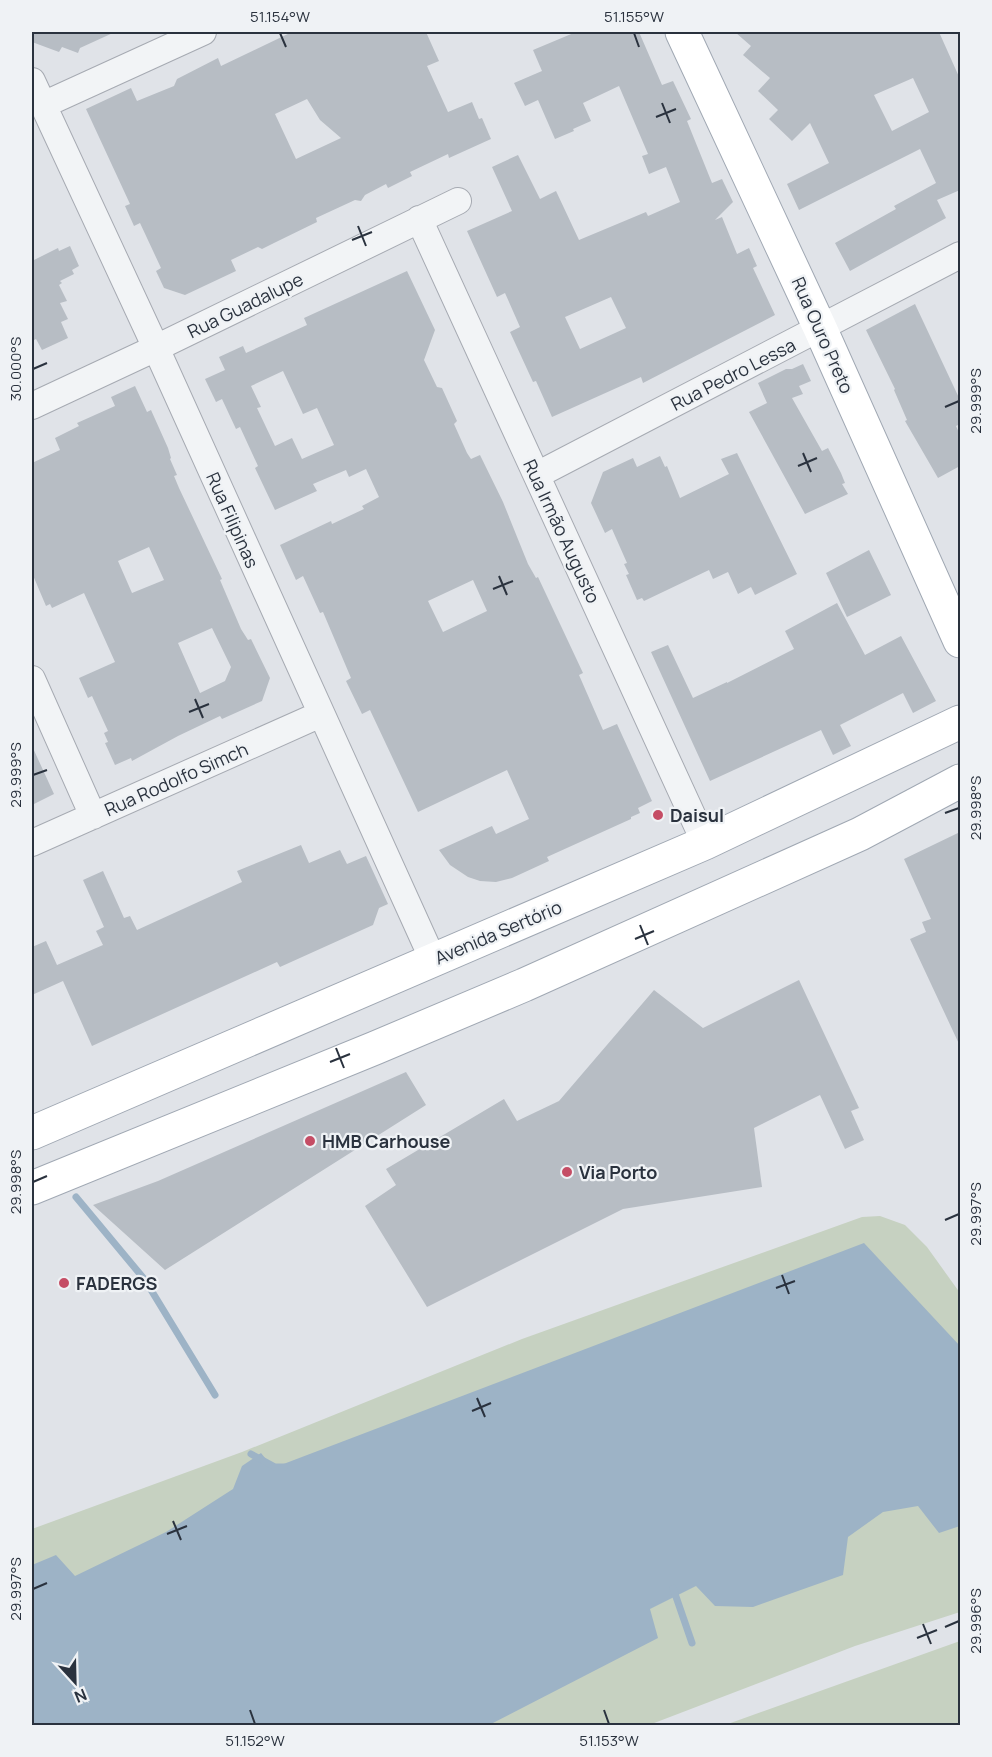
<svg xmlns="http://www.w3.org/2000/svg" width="992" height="1757" viewBox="0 0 992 1757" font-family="Manrope,sans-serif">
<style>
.green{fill:#c6d1c1}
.water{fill:#9db3c6}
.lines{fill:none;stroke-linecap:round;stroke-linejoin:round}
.stream{stroke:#9db3c6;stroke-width:7}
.building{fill:#b7bdc4;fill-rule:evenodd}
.minor-casing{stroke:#a6aab2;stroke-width:28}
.major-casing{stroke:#a0a8b3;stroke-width:35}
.minor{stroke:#f2f4f6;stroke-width:26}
.major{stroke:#fff;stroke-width:33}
.ticks{fill:none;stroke:#2a323e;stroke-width:2}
.poi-dot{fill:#c54d65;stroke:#eff2f5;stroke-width:2}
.labels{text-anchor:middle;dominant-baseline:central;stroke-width:4.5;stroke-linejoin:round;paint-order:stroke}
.street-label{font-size:18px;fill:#2a323e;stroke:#eff2f5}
.poi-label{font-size:18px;font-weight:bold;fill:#2a323e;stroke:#eff2f5;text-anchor:start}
.neatline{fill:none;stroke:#2a323e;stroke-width:2}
.ticks-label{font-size:15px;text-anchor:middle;fill:#2a323e}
</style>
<rect width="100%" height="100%" fill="#e0e3e8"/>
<path class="green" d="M 880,1216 L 905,1225 L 927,1247 L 960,1293 L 960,1612 L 855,1646 L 649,1725 L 32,1726 L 32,1529 L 242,1452 L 522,1339 L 862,1217 Z
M 960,1641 L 960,1725 L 725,1725 Z"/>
<path class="water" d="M 864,1243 L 960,1346 L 960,1526 L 939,1533 L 918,1506 L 883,1512 L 848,1537 L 843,1575 L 753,1607 L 715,1606 L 696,1586 L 650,1609 L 658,1638 L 489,1725 L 32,1725 L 32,1565 L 56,1555 L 75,1576 L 166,1532 L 233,1489 L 242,1466 L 261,1453 L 273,1468 Z"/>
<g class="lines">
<path class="stream" d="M 76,1197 L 145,1280 L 215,1395
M 251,1454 L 275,1467 L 284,1467
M 673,1588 L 692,1643"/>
</g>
<path class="building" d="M 32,32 L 115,32 L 80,48 L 78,53 L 62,47 L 59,52 L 32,42 Z
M 292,32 L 426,32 L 439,61 L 427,66 L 448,112 L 472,102 L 479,119 L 482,118 L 491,139 L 449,158 L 448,154 L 410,172 L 412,176 L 388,188 L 386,184 L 365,195 L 361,201 L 355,200 L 316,218 L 317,222 L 274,243 L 262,249 L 258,247 L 231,260 L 236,271 L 185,295 L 164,288 L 156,271 L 161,268 L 140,223 L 134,226 L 125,206 L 130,204 L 86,109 L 131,88 L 137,101 L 174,86 L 177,79 L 218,58 L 221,66 ZM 307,99 L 320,120 L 341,138 L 296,159 L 275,114 Z
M 576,32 L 639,32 L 662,85 L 673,81 L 691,119 L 687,121 L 712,183 L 722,179 L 733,202 L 715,220 L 722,217 L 737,254 L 749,248 L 757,266 L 753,268 L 775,315 L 643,383 L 641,377 L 552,417 L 536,381 L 533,382 L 510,332 L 520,327 L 505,293 L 497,297 L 467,231 L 512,211 L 492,167 L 518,155 L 540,199 L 556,191 L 579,240 L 646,212 L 648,216 L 680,202 L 666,167 L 649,174 L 642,156 L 648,154 L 619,86 L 583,103 L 591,121 L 573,129 L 574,131 L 555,139 L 538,100 L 525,106 L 514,83 L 542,71 L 533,50 ZM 611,297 L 626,328 L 580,349 L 565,317 Z
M 735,32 L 939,32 L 960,79 L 960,190 L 937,200 L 946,218 L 850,271 L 835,243 L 896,209 L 894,206 L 936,183 L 920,149 L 799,210 L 787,184 L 829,163 L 810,123 L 792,141 L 769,119 L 778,110 L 758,91 L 770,78 L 743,55 L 751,46 ZM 913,78 L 929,112 L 892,131 L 874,95 Z
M 70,246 L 79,266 L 72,270 L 74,274 L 60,281 L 62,283 L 59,285 L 67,301 L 60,303 L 68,319 L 61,322 L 68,338 L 42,350 L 36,339 L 32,341 L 32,261 L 58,248 L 59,251 Z
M 407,271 L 435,330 L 424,360 L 437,387 L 442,388 L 457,421 L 454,424 L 467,453 L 471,459 L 480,455 L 503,502 L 528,564 L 536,578 L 538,577 L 583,673 L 579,675 L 603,730 L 617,724 L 652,801 L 638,808 L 640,813 L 631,817 L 631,819 L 547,857 L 549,861 L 512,878 L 496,882 L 480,881 L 468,877 L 450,865 L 439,850 L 492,826 L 496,834 L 529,819 L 507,770 L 418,812 L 370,710 L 362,714 L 346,681 L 351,678 L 323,612 L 320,613 L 303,576 L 296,580 L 280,545 L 331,521 L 332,524 L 364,509 L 362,506 L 379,497 L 366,469 L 349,477 L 346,470 L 313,484 L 317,491 L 275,510 L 255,468 L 258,466 L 240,427 L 236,429 L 222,399 L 216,402 L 205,379 L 225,370 L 219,357 L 243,346 L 246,353 L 307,325 L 304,318 ZM 283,371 L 303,414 L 317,408 L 334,445 L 302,459 L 292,438 L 275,446 L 257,408 L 261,407 L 251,386 ZM 473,580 L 487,611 L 443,632 L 428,601 Z
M 915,304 L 960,400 L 960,424 L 956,426 L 960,435 L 960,466 L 938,478 L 905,421 L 907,420 L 894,390 L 895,389 L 866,330 Z
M 803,364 L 811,381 L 799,386 L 803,394 L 792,398 L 822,451 L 828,448 L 841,473 L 845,483 L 842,484 L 848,494 L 805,514 L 749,412 L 767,403 L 758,383 L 786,369 L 792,369 Z
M 135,386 L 147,412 L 151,410 L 168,448 L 171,458 L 170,459 L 177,475 L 174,476 L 179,488 L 222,579 L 220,580 L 241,629 L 248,640 L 251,639 L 270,678 L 262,701 L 222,719 L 220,716 L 178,736 L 132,761 L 131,758 L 115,765 L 105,743 L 108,742 L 104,733 L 108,731 L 92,696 L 88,698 L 79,678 L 115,662 L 84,593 L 52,608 L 50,604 L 46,606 L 32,573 L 32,463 L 60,450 L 55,438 L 79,426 L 77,423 L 115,406 L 111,397 ZM 149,547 L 164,580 L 132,593 L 118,561 ZM 212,628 L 231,667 L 225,681 L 200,693 L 178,643 Z
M 737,453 L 797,574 L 755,595 L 751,587 L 738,594 L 728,572 L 713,579 L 709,570 L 644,601 L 642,598 L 637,600 L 626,575 L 629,574 L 624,564 L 627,563 L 612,529 L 605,533 L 591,503 L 603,472 L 633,458 L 637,467 L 660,456 L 665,467 L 667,466 L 680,498 L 729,474 L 721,459 Z
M 869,550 L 891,595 L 847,617 L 826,573 Z
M 837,603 L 865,655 L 901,636 L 936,701 L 913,713 L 903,693 L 840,725 L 851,746 L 833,755 L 821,730 L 710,781 L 651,652 L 668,645 L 693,698 L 727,682 L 727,683 L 794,649 L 785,631 Z
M 32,746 L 54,794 L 32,805 Z
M 960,832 L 960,1046 L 910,939 L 926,932 L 922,922 L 931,919 L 904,859 Z
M 301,845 L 309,863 L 340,850 L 347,864 L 366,856 L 388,904 L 379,908 L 373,925 L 280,967 L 277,962 L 92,1046 L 63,981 L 32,995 L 32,947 L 46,941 L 57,965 L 103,945 L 96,931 L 104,927 L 83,880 L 103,871 L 124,918 L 130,916 L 137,930 L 242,882 L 237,871 Z
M 799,980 L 859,1108 L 851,1111 L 864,1140 L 845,1149 L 820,1095 L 754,1128 L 762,1187 L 623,1209 L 427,1307 L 365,1206 L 396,1185 L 386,1169 L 504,1099 L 517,1121 L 559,1101 L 654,990 L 703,1028 Z
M 406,1072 L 426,1105 L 165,1270 L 93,1205 L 158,1181 Z"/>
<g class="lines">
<g class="minor-casing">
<path id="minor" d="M 32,81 L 156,348 L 433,960
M 43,105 L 203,32
M 419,219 L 705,843
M 32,406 L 156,348 L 458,201
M 537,475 L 960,255
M 32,679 L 93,816
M 32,843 L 321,714"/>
</g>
<g class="major-casing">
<path id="major" d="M 682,32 L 820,328 L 960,641
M 32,1133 L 705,843 L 960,722
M 32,1188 L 375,1048 L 524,985 L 860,834 L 960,781"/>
</g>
<use href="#minor" class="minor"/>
<use href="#major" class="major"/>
</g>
<path class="ticks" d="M 280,33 L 286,47M 634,33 L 639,47M 662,103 L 670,123M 656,117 L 676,109M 358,226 L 366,246M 352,240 L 372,232M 33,369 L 47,363M 945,407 L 959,401M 803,453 L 811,472M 798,466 L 817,458M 499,576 L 507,595M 493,589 L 513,581M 195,699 L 203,718M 189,712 L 209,704M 33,775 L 47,770M 945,813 L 959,808M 640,925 L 648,945M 635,939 L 654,931M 336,1048 L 344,1068M 330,1062 L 350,1054M 33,1182 L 47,1176M 945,1220 L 959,1214M 782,1275 L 789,1294M 776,1288 L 795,1281M 477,1398 L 485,1417M 472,1411 L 491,1403M 173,1521 L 181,1540M 167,1534 L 187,1526M 33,1589 L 47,1583M 923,1624 L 931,1644M 945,1627 L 959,1621M 917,1638 L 937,1630M 250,1710 L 255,1724M 604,1710 L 609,1724"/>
<g class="poi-dot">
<circle cx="658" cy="815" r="6"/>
<circle cx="310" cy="1141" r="6"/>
<circle cx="567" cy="1172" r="6"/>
<circle cx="64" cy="1283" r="6"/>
</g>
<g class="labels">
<g class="street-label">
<text transform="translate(245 305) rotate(-26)">Rua Guadalupe</text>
<text transform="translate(823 335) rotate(66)">Rua Ouro Preto</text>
<text transform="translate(733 374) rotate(-27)">Rua Pedro Lessa</text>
<text transform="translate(233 520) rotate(66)">Rua Filipinas</text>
<text transform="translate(562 531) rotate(65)">Rua Irmão Augusto</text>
<text transform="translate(176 779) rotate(-24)">Rua Rodolfo Simch</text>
<text transform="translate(498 932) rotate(-23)">Avenida Sertório</text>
</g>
<g class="poi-label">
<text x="670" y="815">Daisul</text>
<text x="322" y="1141">HMB Carhouse</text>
<text x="579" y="1172">Via Porto</text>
<text x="76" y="1283">FADERGS</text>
</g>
</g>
<rect width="992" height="1757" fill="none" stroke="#eff2f5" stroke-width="66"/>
<g transform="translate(75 1682) rotate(158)" stroke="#eff2f5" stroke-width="4.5" paint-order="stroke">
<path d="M0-4.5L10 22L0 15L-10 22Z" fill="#2a323e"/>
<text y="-9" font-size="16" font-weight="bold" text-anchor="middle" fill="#2a323e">N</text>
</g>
<rect x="33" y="33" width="926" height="1691" class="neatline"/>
<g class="ticks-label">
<text x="280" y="22">51.154°W</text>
<text x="634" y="22">51.155°W</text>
<text transform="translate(16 369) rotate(-90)" y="5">30.000°S</text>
<text transform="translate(976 401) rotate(-90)" y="5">29.999°S</text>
<text transform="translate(16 775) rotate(-90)" y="5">29.999°S</text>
<text transform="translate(976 808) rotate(-90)" y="5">29.998°S</text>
<text transform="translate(16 1182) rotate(-90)" y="5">29.998°S</text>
<text transform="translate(976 1214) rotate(-90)" y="5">29.997°S</text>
<text transform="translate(16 1589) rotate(-90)" y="5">29.997°S</text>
<text transform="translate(976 1621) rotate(-90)" y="5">29.996°S</text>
<text x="255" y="1746">51.152°W</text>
<text x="609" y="1746">51.153°W</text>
</g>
</svg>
